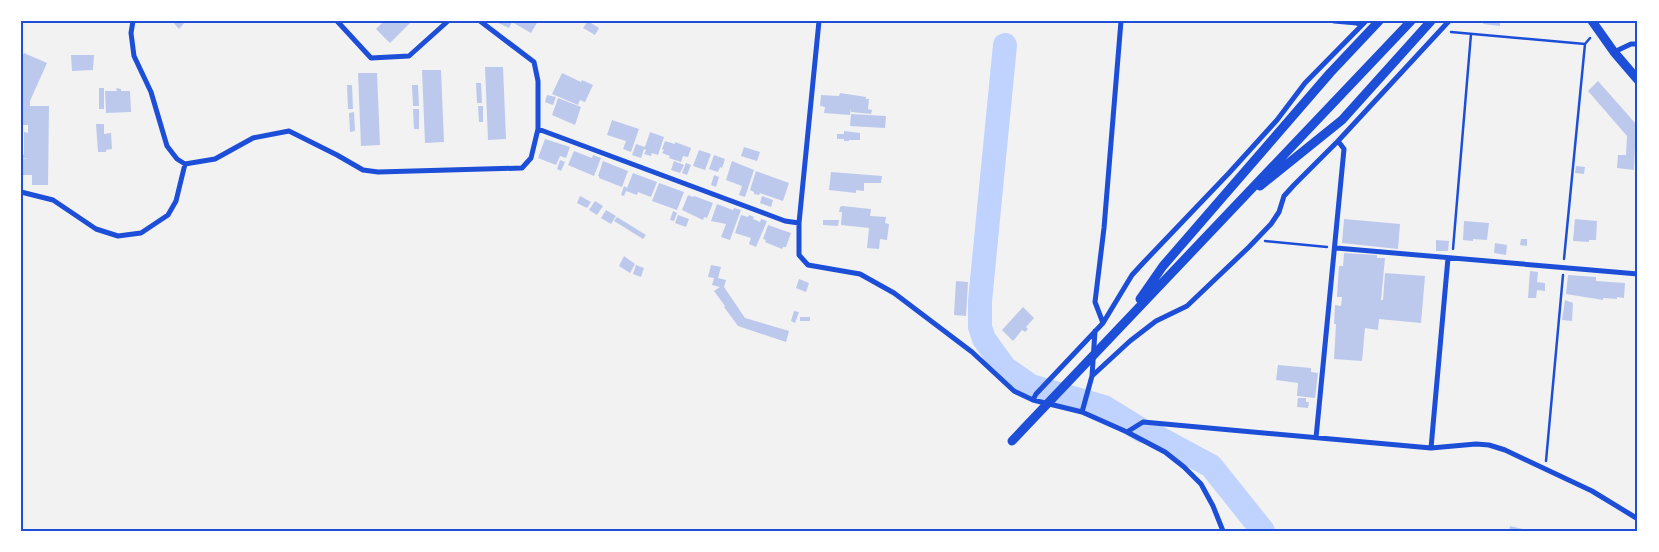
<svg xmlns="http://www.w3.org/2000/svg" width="1659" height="552" viewBox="0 0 1659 552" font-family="Signika,sans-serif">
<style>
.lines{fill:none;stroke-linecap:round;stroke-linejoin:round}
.river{stroke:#bfd3fe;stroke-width:24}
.building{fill:#bdc9ec}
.path{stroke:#1d4ed8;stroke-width:2.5}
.minor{stroke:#1d4ed8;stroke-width:5}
.primary{stroke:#1d4ed8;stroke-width:9}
.neatline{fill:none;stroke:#1d4ed8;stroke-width:2}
</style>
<rect width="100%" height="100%" fill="#f2f2f2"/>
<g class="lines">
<path class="river" d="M 1005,45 L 980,301 L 980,327 L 984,339 L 1005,368 L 1031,386 L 1104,407 L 1143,431 L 1148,432 L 1211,466 L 1263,531"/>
</g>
<path class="building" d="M 172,21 L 186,21 L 179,29 Z
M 384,21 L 412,21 L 390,43 L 376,29 Z
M 494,21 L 538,21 L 531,33 L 512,22 L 509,28 Z
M 588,21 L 599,28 L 595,35 L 583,28 Z
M 1484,21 L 1500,21 L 1500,26 L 1483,24 Z
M 24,53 L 47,63 L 30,101 L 30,106 L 49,106 L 48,185 L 32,185 L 32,175 L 21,175 L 22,159 L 28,159 L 21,158 L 21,152 L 24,155 L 24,132 L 28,133 L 28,125 L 21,125 L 21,59 Z
M 71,55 L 94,55 L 93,70 L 72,71 Z
M 485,67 L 503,67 L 506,139 L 488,140 Z
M 422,70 L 441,70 L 444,142 L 425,143 Z
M 358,73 L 377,73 L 380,145 L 361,146 Z
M 562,73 L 581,82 L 582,80 L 593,85 L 585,102 L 580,100 L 578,105 L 552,94 Z
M 1598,81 L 1636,124 L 1634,170 L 1617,168 L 1618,155 L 1626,155 L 1627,136 L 1588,91 Z
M 476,83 L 481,83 L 482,103 L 477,103 Z
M 347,85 L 352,85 L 353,109 L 348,109 Z
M 412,85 L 418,85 L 419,106 L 413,106 Z
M 99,88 L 104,88 L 104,109 L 99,109 Z
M 116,88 L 121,89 L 121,91 L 130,91 L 131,112 L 106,113 L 105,91 L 117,91 Z
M 840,93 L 866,97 L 866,99 L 869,99 L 868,109 L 872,110 L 871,114 L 851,112 L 851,108 L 850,115 L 824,113 L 825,107 L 820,106 L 821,95 L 839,96 Z
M 547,95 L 556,97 L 553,105 L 545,102 Z
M 558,98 L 581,107 L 575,125 L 552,115 Z
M 478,106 L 483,106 L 483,122 L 479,122 Z
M 413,109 L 419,109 L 419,129 L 414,129 Z
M 354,112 L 355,131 L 350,132 L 349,113 Z
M 851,114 L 886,116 L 885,128 L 850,126 Z
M 612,120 L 639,129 L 631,152 L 623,149 L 626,141 L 607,135 Z
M 96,124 L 104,124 L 104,134 L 111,133 L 112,149 L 106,150 L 106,152 L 98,152 Z
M 844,131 L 860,133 L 860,140 L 849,140 L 849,141 L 844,141 L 844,139 L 837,139 L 837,134 L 844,134 Z
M 650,132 L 664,137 L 658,155 L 652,153 L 651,156 L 644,154 L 646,150 L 644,149 L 641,158 L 632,155 L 636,144 L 645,147 Z
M 545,139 L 570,147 L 566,158 L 560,156 L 556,165 L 538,158 Z
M 665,141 L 675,144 L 675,142 L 691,148 L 688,157 L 683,156 L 681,162 L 669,158 L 670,156 L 662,153 L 664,150 L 662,149 Z
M 744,147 L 760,152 L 757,161 L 741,156 Z
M 699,150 L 711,154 L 705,170 L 693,166 Z
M 574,151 L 592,158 L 593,155 L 601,158 L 594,176 L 568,165 Z
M 714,155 L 725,159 L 722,168 L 720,167 L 718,172 L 709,169 Z
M 560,160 L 565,162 L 561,171 L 557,169 Z
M 603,161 L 628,171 L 622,187 L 599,178 L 599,176 L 598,176 Z
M 674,161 L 684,165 L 680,173 L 671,170 Z
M 732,161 L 754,170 L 745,197 L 739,195 L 742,186 L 726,180 Z
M 686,163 L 691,165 L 687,175 L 682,173 Z
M 1576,166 L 1585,167 L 1584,174 L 1575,173 Z
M 756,171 L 789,183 L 783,201 L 760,193 L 759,195 L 754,194 L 754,192 L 750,190 Z
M 831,172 L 882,176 L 881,183 L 864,183 L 864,191 L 856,190 L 856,193 L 829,190 Z
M 633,173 L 657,182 L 651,197 L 638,192 L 637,195 L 626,191 L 624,196 L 621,195 L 624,186 L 627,188 Z
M 714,175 L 719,177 L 716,187 L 711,185 Z
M 659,183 L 684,192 L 677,210 L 652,201 Z
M 688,195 L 693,197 L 694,196 L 713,203 L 707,218 L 704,217 L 703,220 L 682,210 Z
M 580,196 L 591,202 L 587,208 L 577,203 Z
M 762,196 L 773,200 L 771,207 L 760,203 Z
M 595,201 L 603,206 L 597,215 L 589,210 Z
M 717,204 L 733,210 L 734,208 L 741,210 L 730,240 L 721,237 L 726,224 L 711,221 Z
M 842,206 L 871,209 L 870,216 L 886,217 L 885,223 L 889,224 L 887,240 L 880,239 L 879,249 L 867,248 L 869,228 L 841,225 L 842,212 L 839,212 L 840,207 Z
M 606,210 L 616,216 L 611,224 L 601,218 Z
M 673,211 L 677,213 L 674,221 L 670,220 Z
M 678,215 L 689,219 L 686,227 L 675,223 Z
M 741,215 L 748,217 L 749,215 L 754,217 L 753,219 L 760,222 L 761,219 L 767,221 L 756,247 L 749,244 L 751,238 L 735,233 Z
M 617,217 L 646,235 L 643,239 L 614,221 Z
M 1344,219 L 1400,224 L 1398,249 L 1342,243 Z
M 1575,219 L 1597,221 L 1596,240 L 1589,240 L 1589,242 L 1573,241 Z
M 823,220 L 839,220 L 838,226 L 823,225 Z
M 1464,221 L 1489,223 L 1487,240 L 1473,239 L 1473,241 L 1463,240 Z
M 768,225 L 791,233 L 786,247 L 783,247 L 782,249 L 777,247 L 765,242 L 766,240 L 763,239 Z
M 1521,239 L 1527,239 L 1527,246 L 1520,245 Z
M 1436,240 L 1449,241 L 1448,251 L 1436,251 Z
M 1495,243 L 1507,245 L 1506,255 L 1494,253 Z
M 1344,253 L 1377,255 L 1377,258 L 1385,258 L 1381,300 L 1383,300 L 1385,273 L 1425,276 L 1421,323 L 1379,319 L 1378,330 L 1365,328 L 1362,361 L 1334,359 L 1336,324 L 1334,324 L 1335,305 L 1341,306 L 1342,297 L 1337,297 L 1339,266 L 1343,266 Z
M 624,256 L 635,264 L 630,273 L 619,266 Z
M 636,265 L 644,268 L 641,277 L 633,274 Z
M 711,265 L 721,267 L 718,278 L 726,280 L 724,287 L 745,318 L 789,331 L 786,342 L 738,326 L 724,307 L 725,306 L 714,291 L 720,287 L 712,285 L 714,278 L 708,277 Z
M 1530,271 L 1538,272 L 1537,282 L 1545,283 L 1545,291 L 1537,290 L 1536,298 L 1528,298 Z
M 1568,275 L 1596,277 L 1596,281 L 1625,283 L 1624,298 L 1617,297 L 1617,299 L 1603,298 L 1603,300 L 1566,294 Z
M 799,279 L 809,283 L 806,292 L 796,288 Z
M 956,281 L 968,282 L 966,316 L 954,315 Z
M 1565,300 L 1573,303 L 1572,321 L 1562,320 Z
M 1023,307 L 1034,318 L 1026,327 L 1028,329 L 1025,332 L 1022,330 L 1013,341 L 1002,330 Z
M 794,311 L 799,312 L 795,323 L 791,321 Z
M 800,317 L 810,317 L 810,321 L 800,321 Z
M 1278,365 L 1311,368 L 1311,372 L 1318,373 L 1315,398 L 1297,396 L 1298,383 L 1276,380 Z
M 1298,398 L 1306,398 L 1306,402 L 1309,402 L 1308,408 L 1297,407 Z
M 1510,526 L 1527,530 L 1527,531 L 1509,531 Z"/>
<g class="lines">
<path class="path" d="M 1451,32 L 1585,44
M 1265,241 L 1327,247
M 1453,249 L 1471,34
M 1564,259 L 1585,44 L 1590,38
M 1546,461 L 1563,275"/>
<path class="minor" d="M 133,21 L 131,33 L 134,56 L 151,92 L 167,146 L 177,159 L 185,164 L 215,159 L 253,138 L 289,131 L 337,155 L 363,170 L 378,172 L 522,168 L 531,158 L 538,129 L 538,81 L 534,62 L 480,21
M 337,21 L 371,58 L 409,56 L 448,21
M 819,21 L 799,223 L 799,255 L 808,265 L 860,274 L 894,293 L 972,352 L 1014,391 L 1033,400 L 1082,412 L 1127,432 L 1165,452 L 1184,467 L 1201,484 L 1213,506 L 1223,531
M 1334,21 L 1357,23 L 1361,26
M 1614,52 L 1631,44 L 1638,44
M 538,129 L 785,221 L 799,223
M 21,192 L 53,200 L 96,229 L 118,236 L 141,233 L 168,215 L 176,201 L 185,164
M 1336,248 L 1638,274
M 1103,323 L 1095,302 L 1104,228 L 1121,21
M 1092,376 L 1130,341 L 1156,321 L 1187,306 L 1249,247 L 1271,224 L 1279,212 L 1284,196 L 1294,185 L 1338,141 L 1449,21
M 1033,400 L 1036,394 L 1103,323 L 1132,275 L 1144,262 L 1229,173 L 1277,120 L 1305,83 L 1366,21
M 1082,412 L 1092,376 L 1095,331
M 1127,432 L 1143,422 L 1431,448 L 1476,444 L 1489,445 L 1505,450 L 1592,491 L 1638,519
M 1316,438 L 1344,149 L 1338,141
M 1431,448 L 1448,258"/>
<path class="primary" d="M 1592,21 L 1614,52 L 1638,80
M 1260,186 L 1342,120 L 1431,21
M 1140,299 L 1163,266 L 1330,73 L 1379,21
M 1012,441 L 1411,21"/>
</g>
<rect width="1659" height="552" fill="none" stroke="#ffffff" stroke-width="45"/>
<rect x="22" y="22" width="1614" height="508" class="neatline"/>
</svg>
